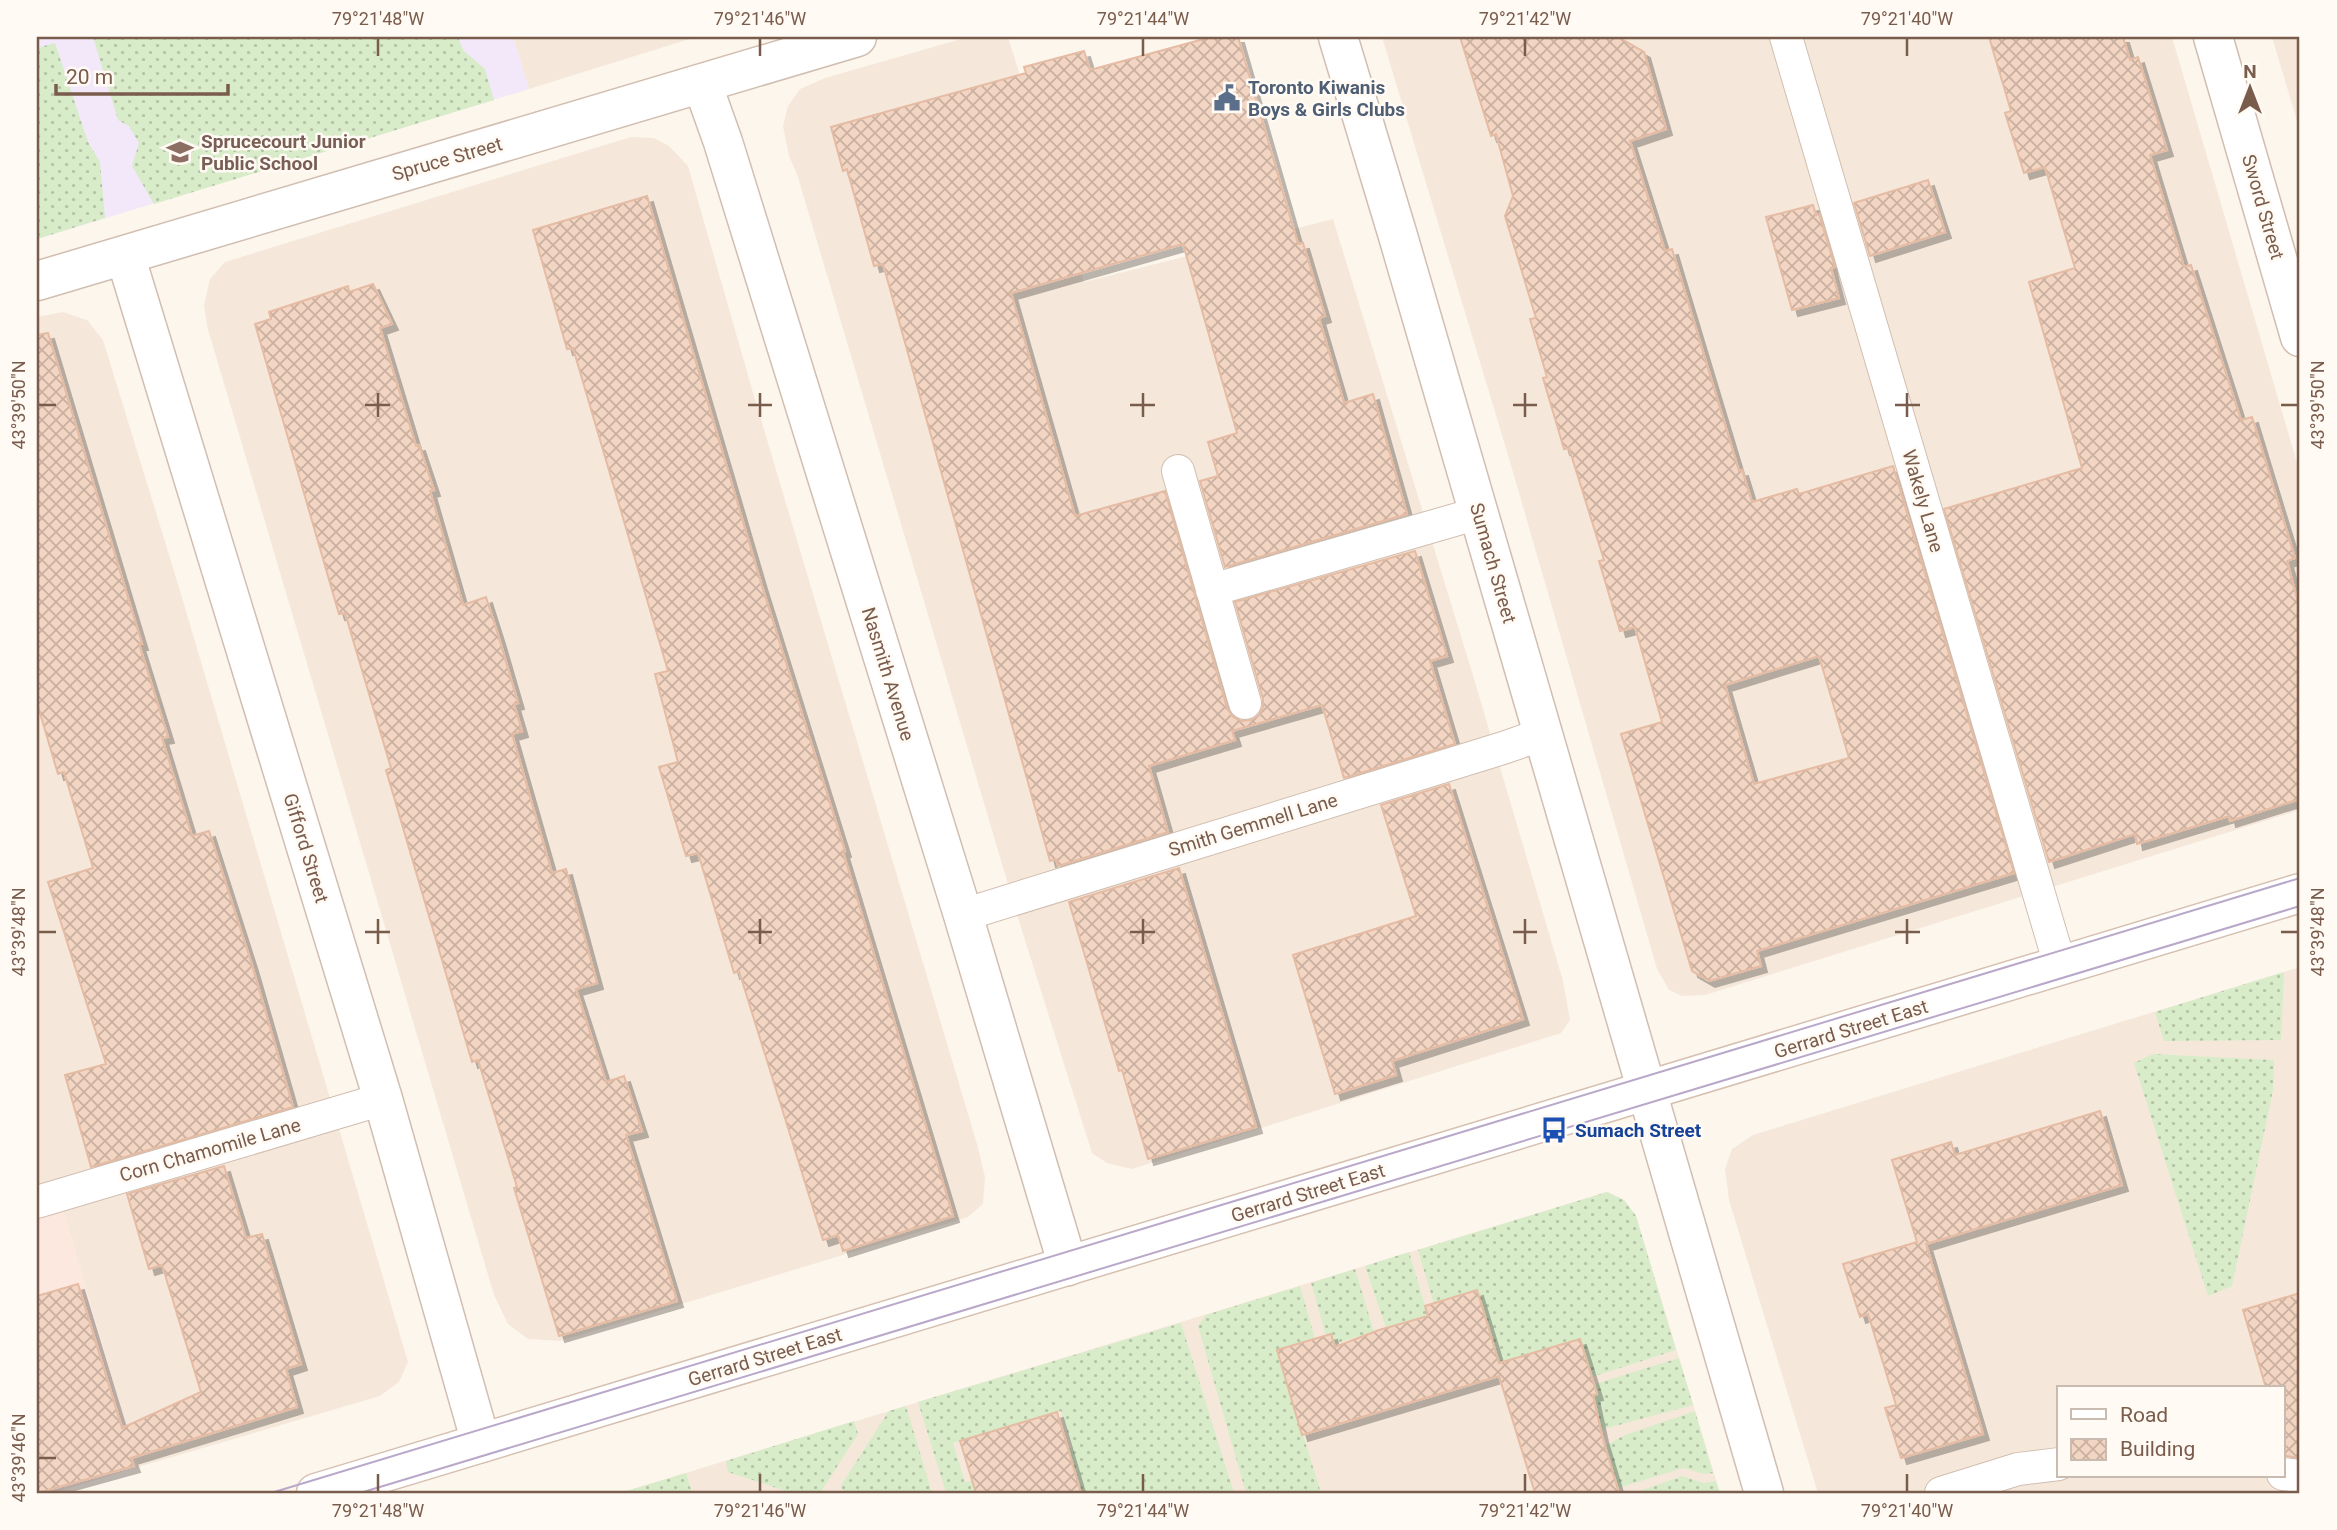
<svg xmlns="http://www.w3.org/2000/svg" width="2337" height="1530" viewBox="0 0 2337 1530" font-family="Roboto,sans-serif">
<style>
.residential{fill:#f5e8da;fill-rule:evenodd}
.commercial{fill:#fde8e0}
.education{fill:#f3e8fa}
.grass{fill:url(#grass-dots)}
.building{fill:url(#building-cross-hatch);stroke:#e6bba3;stroke-width:2;fill-rule:evenodd;filter:url(#shadow)}
.lines{fill:none;stroke-linecap:round;stroke-linejoin:round}
.lane-casing{stroke:#d1beb0;stroke-width:34}
.street-casing{stroke:#d1beb0;stroke-width:41}
.secondary-casing{stroke:#d6c0b0;stroke-width:41}
.lane{stroke:#fff;stroke-width:32}
.street{stroke:#fff;stroke-width:38}
.secondary{stroke:#fff;stroke-width:38}
.tram{stroke:#b9a8c9;stroke-width:2}
.ticks{fill:none;stroke:#7a5c4d;stroke-width:2.5}
.labels{text-anchor:middle;dominant-baseline:central;stroke-width:5;stroke-linejoin:round;paint-order:stroke}
.service-label{font-size:19px;font-weight:bold;fill:#4e5e75;stroke:#fffaf3;text-anchor:start}
.education-label{font-size:19px;font-weight:bold;fill:#785e54;stroke:#fffaf3;text-anchor:start}
.street-label{font-size:19px;fill:#7a5c4d;stroke:#fffaf3}
.transit-label{font-size:19px;font-weight:bold;fill:#164399;stroke:#fffaf3;text-anchor:start}
.neatline{fill:none;stroke:#7a5c4d;stroke-width:2.5}
.ticks-label{font-size:18px;text-anchor:middle;fill:#7a5c4d}
</style>
<defs>
<pattern id="grass-dots" width="8" height="8" patternUnits="userSpaceOnUse" patternTransform="scale(1.75)"><rect width="8" height="8" fill="#d8ecc9"/><path d="M2 2h.1M6 6h.1" fill="none" stroke="#b4c2a5" stroke-width="1.8" stroke-linecap="round"/></pattern>
<pattern id="building-cross-hatch" width="8" height="8" patternUnits="userSpaceOnUse" patternTransform="scale(1.75)"><rect width="8" height="8" fill="#f3d5c3"/><path d="M0 0l8 8M0 8l8-8" fill="none" stroke="#cab0a1"/></pattern>
<filter id="shadow"><feDropShadow dx="6" dy="6" stdDeviation="0" flood-color="#0004"/></filter>
</defs>
<rect width="100%" height="100%" fill="#fdf6ec"/>
<path class="residential" d="M 513,37 L 696,37 L 529,89 Z
M 968,37 L 1008,37 L 1084,282 L 1333,219 L 1472,672 L 1563,981 L 1570,1020 L 1561,1033 L 1132,1169 L 1107,1163 L 1092,1153 L 1019,921 L 797,174 L 789,156 L 783,126 L 788,106 L 800,89 L 825,78 Z
M 1382,37 L 2172,37 L 2300,473 L 2300,810 L 1705,995 L 1682,996 L 1669,990 L 1657,969 L 1508,455 Z
M 2272,37 L 2300,37 L 2300,131 Z
M 631,137 L 654,138 L 669,146 L 688,166 L 754,396 L 977,1144 L 985,1177 L 983,1204 L 968,1217 L 560,1341 L 528,1339 L 508,1324 L 494,1295 L 207,326 L 204,305 L 210,279 L 225,262 Z
M 63,312 L 87,320 L 103,340 L 178,584 L 408,1362 L 399,1382 L 380,1396 L 138,1467 L 63,1210 L 37,1218 L 37,317 Z
M 2300,967 L 2300,1493 L 1821,1493 L 1817,1490 L 1729,1200 L 1725,1169 L 1732,1149 L 1753,1135 ZM 2059,1388 L 2283,1388 L 2283,1476 L 2059,1476 Z
M 1607,1192 L 1624,1200 L 1636,1216 L 1720,1493 L 620,1493 Z"/>
<path class="commercial" d="M 63,1210 L 138,1467 L 54,1493 L 37,1493 L 37,1218 Z"/>
<path class="education" d="M 37,37 L 513,37 L 529,89 L 37,239 Z"/>
<path class="grass" d="M 93,37 L 458,37 L 463,50 L 485,69 L 494,100 L 154,204 L 132,166 L 139,143 L 129,126 L 118,120 Z
M 55,43 L 88,142 L 100,162 L 105,218 L 37,239 L 37,48 Z
M 2284,972 L 2281,1040 L 2164,1041 L 2155,1012 Z
M 2153,1054 L 2274,1060 L 2273,1090 L 2232,1286 L 2208,1296 L 2134,1063 Z
M 1607,1192 L 1624,1200 L 1636,1216 L 1676,1350 L 1592,1377 L 1580,1339 L 1499,1363 L 1477,1291 L 1434,1304 L 1418,1250 Z
M 1409,1252 L 1428,1316 L 1386,1328 L 1365,1266 Z
M 1355,1269 L 1374,1332 L 1334,1344 L 1331,1334 L 1326,1336 L 1311,1283 Z
M 1300,1286 L 1315,1339 L 1277,1351 L 1321,1493 L 1246,1493 L 1198,1326 L 1206,1315 Z
M 1181,1323 L 1234,1493 L 1081,1493 L 1068,1449 L 1072,1447 L 1061,1411 L 953,1443 L 965,1482 L 972,1481 L 976,1493 L 946,1493 L 918,1402 Z
M 1679,1358 L 1693,1405 L 1600,1430 L 1590,1397 L 1598,1394 L 1595,1384 Z
M 906,1406 L 932,1493 L 843,1493 L 841,1485 L 889,1411 Z
M 1695,1411 L 1713,1473 L 1705,1474 L 1683,1468 L 1618,1488 L 1605,1446 L 1625,1435 Z
M 854,1421 L 858,1434 L 820,1493 L 792,1493 L 728,1472 L 726,1461 Z
M 686,1473 L 692,1493 L 620,1493 Z
M 1682,1476 L 1704,1483 L 1716,1481 L 1720,1493 L 1634,1493 Z"/>
<path class="building" d="M 1211,37 L 1238,37 L 1298,244 L 1303,243 L 1325,316 L 1319,318 L 1344,403 L 1373,394 L 1407,514 L 1225,567 L 1200,481 L 1218,476 L 1208,442 L 1237,433 L 1183,244 L 1011,293 L 1075,516 L 1165,491 L 1227,708 L 1233,717 L 1241,721 L 1251,720 L 1259,715 L 1263,707 L 1263,699 L 1235,602 L 1415,551 L 1447,656 L 1430,661 L 1455,744 L 1344,778 L 1322,705 L 1232,731 L 1235,740 L 1149,766 L 1168,832 L 1058,866 L 1056,859 L 1050,861 L 883,264 L 874,266 L 847,169 L 843,171 L 831,127 L 1026,73 L 1024,67 L 1084,51 L 1090,70 Z
M 1460,37 L 1618,37 L 1644,52 L 1666,129 L 1630,141 L 1665,251 L 1672,249 L 1739,471 L 1742,470 L 1752,502 L 1797,489 L 1799,494 L 1893,466 L 2014,873 L 1757,951 L 1761,966 L 1709,981 L 1692,971 L 1621,734 L 1662,722 L 1635,627 L 1620,631 L 1599,561 L 1604,560 L 1569,448 L 1564,449 L 1543,378 L 1547,377 L 1530,319 L 1536,318 L 1505,216 L 1513,196 L 1496,134 L 1491,136 ZM 1819,656 L 1849,758 L 1754,784 L 1725,685 Z
M 1989,37 L 2123,37 L 2130,60 L 2138,57 L 2167,150 L 2150,155 L 2184,267 L 2191,265 L 2241,420 L 2252,417 L 2295,558 L 2287,561 L 2300,610 L 2300,799 L 2230,821 L 2229,816 L 2137,844 L 2135,834 L 2049,862 L 1944,509 L 2082,468 L 2029,282 L 2075,268 L 2045,167 L 2024,173 L 2005,113 L 2011,111 Z
M 1928,180 L 1945,232 L 1870,256 L 1854,203 Z
M 647,196 L 761,583 L 845,851 L 843,852 L 953,1216 L 843,1251 L 838,1235 L 823,1240 L 739,971 L 734,973 L 698,853 L 686,856 L 659,767 L 678,762 L 655,674 L 668,671 L 573,348 L 567,349 L 533,230 Z
M 1813,205 L 1816,215 L 1819,214 L 1835,267 L 1831,268 L 1839,298 L 1792,310 L 1766,217 Z
M 373,284 L 392,324 L 380,328 L 416,446 L 419,445 L 434,490 L 430,491 L 463,605 L 486,597 L 499,638 L 518,703 L 514,704 L 522,731 L 512,734 L 552,873 L 566,869 L 597,983 L 576,989 L 606,1082 L 624,1076 L 642,1131 L 626,1135 L 677,1301 L 559,1336 L 514,1188 L 517,1187 L 478,1060 L 472,1062 L 386,770 L 391,768 L 345,613 L 339,614 L 255,324 L 271,319 L 269,312 L 348,286 L 349,292 Z
M 48,333 L 142,644 L 139,644 L 168,737 L 162,738 L 192,836 L 209,831 L 252,965 L 293,1107 L 91,1167 L 65,1075 L 106,1064 L 48,882 L 93,868 L 64,772 L 58,774 L 37,703 L 37,335 Z
M 1449,784 L 1523,1019 L 1392,1061 L 1396,1075 L 1335,1094 L 1293,955 L 1416,916 L 1381,805 Z
M 1179,868 L 1256,1127 L 1148,1159 L 1122,1070 L 1119,1071 L 1069,902 Z
M 2100,1111 L 2122,1185 L 1926,1244 L 1983,1434 L 1901,1458 L 1885,1408 L 1896,1405 L 1868,1314 L 1860,1317 L 1843,1264 L 1917,1242 L 1892,1160 L 1951,1142 L 1955,1155 Z
M 224,1166 L 246,1238 L 262,1234 L 301,1364 L 286,1369 L 297,1407 L 131,1458 L 134,1466 L 37,1493 L 37,1296 L 78,1284 L 122,1428 L 201,1392 L 162,1265 L 149,1269 L 127,1194 Z
M 1477,1290 L 1499,1363 L 1580,1339 L 1597,1394 L 1593,1395 L 1602,1436 L 1619,1493 L 1535,1493 L 1499,1376 L 1302,1435 L 1277,1350 L 1331,1334 L 1335,1347 L 1379,1330 L 1428,1316 L 1425,1306 Z
M 2300,1293 L 2300,1458 L 2286,1456 L 2283,1445 L 2283,1388 L 2266,1388 L 2243,1310 Z
M 1057,1412 L 1081,1493 L 976,1493 L 960,1441 Z"/>
<g class="lines">
<g class="lane-casing">
<path id="lane" d="M 1786,37 L 2060,965
M 1178,471 L 1245,703
M 1212,590 L 1479,513
M 963,915 L 1503,748 L 1543,734
M 37,1202 L 383,1099
M 2283,1474 L 2300,1476
M 1941,1493 L 2018,1469 L 2059,1464"/>
</g>
<g class="street-casing">
<path id="street" d="M 1338,37 L 1398,236 L 1764,1493
M 2213,37 L 2300,337
M 702,83 L 723,142 L 963,915 L 1068,1266
M 125,255 L 383,1099 L 481,1443
M 37,281 L 857,37"/>
</g>
<g class="secondary-casing">
<path id="secondary" d="M 316,1493 L 2300,893"/>
</g>
<use href="#lane" class="lane"/>
<use href="#street" class="street"/>
<use href="#secondary" class="secondary"/>
<path class="tram" d="M 271,1493 L 2300,878
M 360,1493 L 2300,906"/>
</g>
<path class="ticks" d="M 378,38 L 378,56M 760,38 L 760,56M 1143,38 L 1143,56M 1525,38 L 1525,56M 1907,38 L 1907,56M 378,393 L 378,417M 760,393 L 760,417M 1143,393 L 1143,417M 1525,393 L 1525,417M 1907,393 L 1907,417M 38,405 L 56,405M 365,405 L 390,405M 748,405 L 772,405M 1130,405 L 1155,405M 1513,405 L 1537,405M 1895,405 L 1920,405M 2281,405 L 2298,405M 378,919 L 378,944M 760,919 L 760,944M 1143,919 L 1143,944M 1525,919 L 1525,944M 1907,919 L 1907,944M 38,932 L 56,932M 365,932 L 390,932M 748,932 L 772,932M 1130,932 L 1155,932M 1513,932 L 1537,932M 1895,932 L 1920,932M 2281,932 L 2298,932M 38,1458 L 56,1458M 378,1474 L 378,1492M 760,1474 L 760,1492M 1143,1474 L 1143,1492M 1525,1474 L 1525,1492M 1907,1474 L 1907,1492"/>
<defs>
<g id="civic-bare" transform="scale(2.1)"><path d="M-.6-6.5H3V-4.5H.6V-3L4-1V1h2V6H-6V1h2V-1L-.6-3ZM-1.2 2.5V6h2.4V2.5Z" fill="#5c6f8a" stroke="#fffaf3" stroke-width="2.5" paint-order="stroke"/></g>
<g id="school-bare" transform="scale(2.1)"><path d="M0-5L7-2L0 1L-7-2ZM-4 1L0 2.5L4 1V4Q0 6-4 4Z" fill="#8d6e63" stroke="#fffaf3" stroke-width="2.5" paint-order="stroke"/></g>
<g id="bus-bare" transform="scale(2.1)"><path d="M-5-6H5V4H4V6H2V4H-2V6H-4V4H-5ZM-3.5-4V0h7V-4ZM-3.5 1.2v1.5H-2V1.2ZM2 1.2v1.5H3.5V1.2Z" fill="#1a4fb4" stroke="#fffaf3" stroke-width="2.5" paint-order="stroke"/></g>
</defs>
<g fill-rule="evenodd">
<use href="#civic-bare" x="1227" y="98"/>
<use href="#school-bare" x="180" y="152"/>
<use href="#bus-bare" x="1554" y="1130"/>
</g>
<g class="labels">
<g class="service-label">
<text x="1248" y="87">Toronto Kiwanis<tspan x="1248" dy="22">Boys &amp; Girls Clubs</tspan></text>
</g>
<g class="education-label">
<text x="201" y="141">Sprucecourt Junior<tspan x="201" dy="22">Public School</tspan></text>
</g>
<g class="street-label">
<text transform="translate(447 159) rotate(-16)">Spruce Street</text>
<text transform="translate(2263 207) rotate(74)">Sword Street</text>
<text transform="translate(1923 501) rotate(74)">Wakely Lane</text>
<text transform="translate(1493 563) rotate(74)">Sumach Street</text>
<text transform="translate(888 674) rotate(73)">Nasmith Avenue</text>
<text transform="translate(1253 825) rotate(-17)">Smith Gemmell Lane</text>
<text transform="translate(306 848) rotate(73)">Gifford Street</text>
<text transform="translate(1851 1029) rotate(-17)">Gerrard Street East</text>
<text transform="translate(210 1150) rotate(-16)">Corn Chamomile Lane</text>
<text transform="translate(1308 1193) rotate(-17)">Gerrard Street East</text>
<text transform="translate(765 1357) rotate(-17)">Gerrard Street East</text>
</g>
<g class="transit-label">
<text x="1575" y="1130">Sumach Street</text>
</g>
</g>
<rect width="2337" height="1530" fill="none" stroke="#fffaf3" stroke-width="77"/>
<rect x="2057" y="1386" width="228" height="91" fill="#fffaf3" stroke="#cabbb1" stroke-width="2"/>
<rect x="2071" y="1409" width="35" height="10" fill="#ffffff" stroke="#cabbb1" stroke-width="2"/>
<text x="2120" y="1422" font-size="21" fill="#7a5c4d">Road</text>
<rect x="2071" y="1439" width="35" height="21" fill="url(#building-cross-hatch)" stroke="#cabbb1" stroke-width="2"/>
<text x="2120" y="1456" font-size="21" fill="#7a5c4d">Building</text>
<g transform="translate(2250 88)" stroke="#fffaf3" stroke-width="5" paint-order="stroke">
<path d="M0-5L12 26L0 18L-12 26Z" fill="#7a5c4d"/>
<text y="-10" font-size="19" font-weight="bold" text-anchor="middle" fill="#7a5c4d">N</text>
</g>
<path d="M56 84v10h172v-10" fill="none" stroke="#7a5c4d" stroke-width="3.5"/>
<text x="66" y="84" font-size="21" fill="#7a5c4d" stroke="#fffaf3" stroke-width="5" paint-order="stroke">20 m</text>
<rect x="38" y="38" width="2260" height="1454" class="neatline"/>
<g class="ticks-label">
<text x="378" y="25">79°21'48"W</text>
<text x="760" y="25">79°21'46"W</text>
<text x="1143" y="25">79°21'44"W</text>
<text x="1525" y="25">79°21'42"W</text>
<text x="1907" y="25">79°21'40"W</text>
<text transform="translate(19 405) rotate(-90)" y="6">43°39'50"N</text>
<text transform="translate(2318 405) rotate(-90)" y="6">43°39'50"N</text>
<text transform="translate(19 932) rotate(-90)" y="6">43°39'48"N</text>
<text transform="translate(2318 932) rotate(-90)" y="6">43°39'48"N</text>
<text transform="translate(19 1458) rotate(-90)" y="6">43°39'46"N</text>
<text x="378" y="1517">79°21'48"W</text>
<text x="760" y="1517">79°21'46"W</text>
<text x="1143" y="1517">79°21'44"W</text>
<text x="1525" y="1517">79°21'42"W</text>
<text x="1907" y="1517">79°21'40"W</text>
</g>
</svg>
